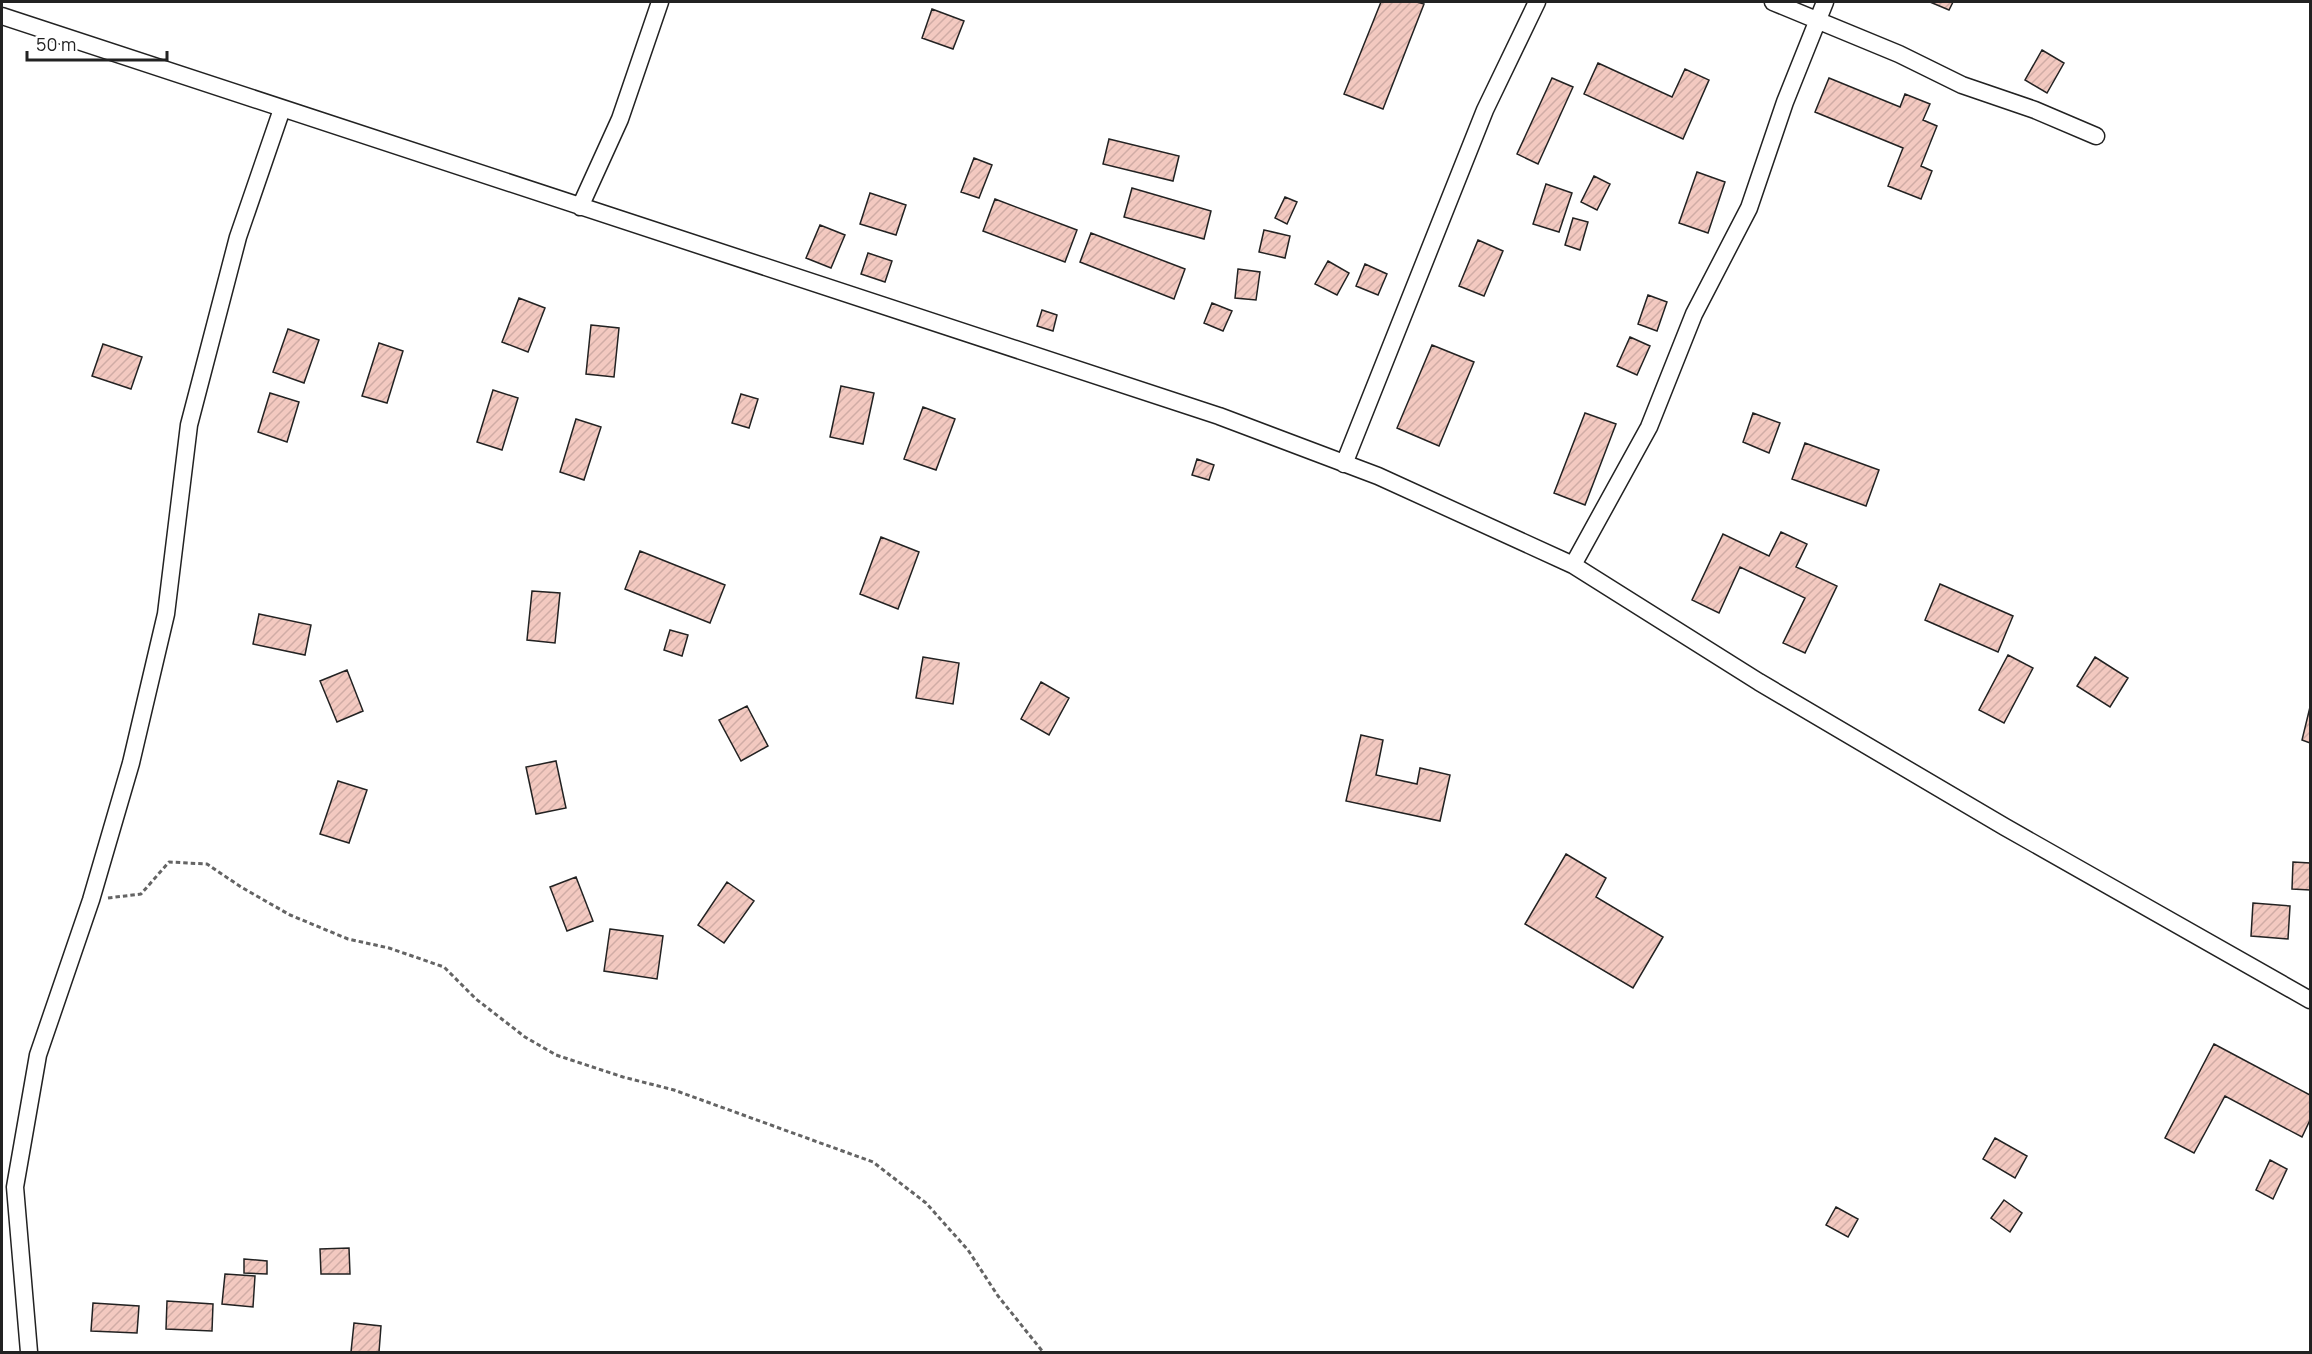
<svg xmlns="http://www.w3.org/2000/svg" width="2312" height="1354" viewBox="0 0 2312 1354" font-family="Manrope,sans-serif">
<style>
.building{fill:url(#building-hatch);stroke:#222;stroke-width:1.5}
.lines{fill:none;stroke-linecap:round;stroke-linejoin:round}
.street-casing{stroke:#222;stroke-width:19}
.path{stroke:#646464;stroke-width:3;stroke-dasharray:4.5 3;stroke-linecap:butt}
.street{stroke:#fff;stroke-width:16}
</style>
<defs>
<pattern id="building-hatch" width="6" height="6" patternUnits="userSpaceOnUse" patternTransform="scale(1.5)"><rect width="6" height="6" fill="#f3c9c0"/><path d="M-1 1l2-2M0 6l6-6M5 7l2-2" fill="none" stroke="#d0aca5"/></pattern>
</defs>
<rect width="100%" height="100%" fill="#fff"/>
<path class="building" d="M 1381,2 L 1417,2 L 1424,4 L 1383,109 L 1344,94 Z
M 1930,2 L 1953,2 L 1949,10 Z
M 932,9 L 964,21 L 953,49 L 922,38 Z
M 2042,50 L 2064,63 L 2047,93 L 2025,80 Z
M 1598,63 L 1672,97 L 1685,69 L 1709,80 L 1683,139 L 1584,94 Z
M 1552,78 L 1573,87 L 1538,164 L 1517,154 Z
M 1829,78 L 1900,107 L 1905,94 L 1930,104 L 1923,120 L 1937,126 L 1921,166 L 1932,171 L 1921,199 L 1888,186 L 1903,148 L 1815,112 Z
M 1109,139 L 1179,156 L 1173,181 L 1103,164 Z
M 974,158 L 992,165 L 979,198 L 961,192 Z
M 1697,172 L 1725,182 L 1708,233 L 1679,223 Z
M 1594,176 L 1610,184 L 1597,210 L 1581,202 Z
M 1546,184 L 1572,193 L 1559,232 L 1533,224 Z
M 1132,188 L 1211,211 L 1204,239 L 1124,217 Z
M 870,193 L 906,205 L 896,235 L 860,224 Z
M 1285,197 L 1297,202 L 1287,224 L 1275,218 Z
M 995,199 L 1077,230 L 1065,262 L 983,231 Z
M 1573,218 L 1588,222 L 1580,250 L 1565,245 Z
M 820,225 L 845,235 L 831,268 L 806,258 Z
M 1264,230 L 1290,236 L 1285,258 L 1259,252 Z
M 1091,233 L 1185,269 L 1174,299 L 1080,262 Z
M 1478,240 L 1503,251 L 1484,296 L 1459,286 Z
M 868,253 L 892,261 L 885,282 L 861,274 Z
M 1328,261 L 1349,273 L 1337,295 L 1315,284 Z
M 1365,264 L 1387,274 L 1378,295 L 1356,286 Z
M 1238,269 L 1260,272 L 1256,300 L 1235,298 Z
M 1648,295 L 1667,302 L 1657,331 L 1638,324 Z
M 519,298 L 545,308 L 528,352 L 502,342 Z
M 1212,303 L 1232,311 L 1223,331 L 1204,323 Z
M 1042,310 L 1057,315 L 1053,331 L 1037,326 Z
M 591,325 L 619,328 L 614,377 L 586,374 Z
M 288,329 L 319,340 L 304,383 L 273,372 Z
M 1630,337 L 1650,346 L 1637,375 L 1617,366 Z
M 379,343 L 403,351 L 387,403 L 362,396 Z
M 103,344 L 142,357 L 131,389 L 92,376 Z
M 1432,345 L 1474,362 L 1439,446 L 1397,428 Z
M 841,386 L 874,393 L 863,444 L 830,437 Z
M 493,390 L 518,398 L 502,450 L 477,442 Z
M 270,393 L 299,402 L 287,442 L 258,432 Z
M 741,394 L 758,399 L 749,428 L 732,423 Z
M 923,407 L 955,419 L 936,470 L 904,459 Z
M 1585,413 L 1616,424 L 1585,505 L 1554,493 Z
M 1753,413 L 1780,423 L 1769,453 L 1743,442 Z
M 576,419 L 601,427 L 584,480 L 560,472 Z
M 1805,443 L 1879,470 L 1866,506 L 1792,479 Z
M 1197,459 L 1214,465 L 1209,480 L 1192,475 Z
M 1781,532 L 1807,544 L 1796,567 L 1837,586 L 1805,653 L 1783,643 L 1805,598 L 1740,567 L 1719,613 L 1692,600 L 1723,534 L 1769,556 Z
M 881,537 L 919,552 L 898,609 L 860,594 Z
M 640,551 L 725,585 L 710,623 L 625,589 Z
M 1940,584 L 2013,616 L 1998,652 L 1925,620 Z
M 532,591 L 560,593 L 555,643 L 527,640 Z
M 259,614 L 311,625 L 305,655 L 253,644 Z
M 670,630 L 688,635 L 682,656 L 664,650 Z
M 2008,655 L 2033,668 L 2004,723 L 1979,710 Z
M 923,657 L 959,663 L 953,704 L 916,698 Z
M 2095,657 L 2128,678 L 2110,707 L 2077,686 Z
M 347,670 L 363,711 L 337,722 L 320,681 Z
M 1041,682 L 1069,698 L 1049,735 L 1021,719 Z
M 747,706 L 768,746 L 741,761 L 719,720 Z
M 2310,707 L 2310,743 L 2302,740 Z
M 1361,735 L 1383,740 L 1376,775 L 1417,784 L 1420,768 L 1450,775 L 1440,821 L 1346,801 Z
M 556,761 L 566,808 L 536,814 L 526,767 Z
M 338,781 L 367,790 L 349,843 L 320,834 Z
M 1566,854 L 1606,878 L 1596,897 L 1663,937 L 1633,988 L 1525,924 Z
M 2293,862 L 2310,863 L 2310,890 L 2292,889 Z
M 576,877 L 593,921 L 567,931 L 550,887 Z
M 727,882 L 754,901 L 724,943 L 698,925 Z
M 2253,903 L 2290,906 L 2288,939 L 2251,936 Z
M 610,929 L 663,936 L 657,979 L 604,971 Z
M 2214,1044 L 2310,1095 L 2310,1120 L 2302,1137 L 2225,1096 L 2194,1153 L 2165,1138 Z
M 1995,1138 L 2027,1156 L 2015,1178 L 1983,1159 Z
M 2270,1160 L 2287,1169 L 2273,1199 L 2256,1190 Z
M 2004,1200 L 2022,1213 L 2010,1232 L 1991,1218 Z
M 1836,1207 L 1858,1219 L 1848,1237 L 1826,1225 Z
M 349,1248 L 350,1274 L 321,1274 L 320,1249 Z
M 244,1259 L 267,1261 L 267,1274 L 244,1273 Z
M 225,1274 L 255,1276 L 253,1307 L 222,1304 Z
M 167,1301 L 213,1304 L 212,1331 L 166,1329 Z
M 93,1303 L 139,1306 L 137,1333 L 91,1331 Z
M 354,1323 L 381,1326 L 379,1352 L 351,1352 Z"/>
<g class="lines">
<g class="street-casing">
<path id="street" d="M 1773,2 L 1899,54 L 1962,85 L 2035,110 L 2096,136
M 2,16 L 1219,416 L 1378,476 L 1573,565 L 1759,682 L 2005,827 L 2310,1000
M 580,207 L 620,119 L 660,2
M 1344,464 L 1485,110 L 1537,2
M 1573,565 L 1649,427 L 1694,314 L 1749,208 L 1785,102 L 1825,2
M 29,1352 L 15,1187 L 38,1055 L 91,900 L 131,763 L 166,614 L 189,425 L 238,237 L 282,109"/>
</g>
<path class="path" d="M 108,898 L 141,894 L 169,862 L 207,864 L 241,887 L 290,915 L 348,939 L 389,948 L 444,967 L 476,999 L 525,1037 L 556,1055 L 623,1077 L 674,1090 L 873,1162 L 926,1203 L 968,1250 L 998,1296 L 1043,1352"/>
<use href="#street" class="street"/>
</g>
<rect width="2312" height="1354" fill="none" stroke="#222222" stroke-width="6"/>
<path d="M27 51v9h140v-9" fill="none" stroke="#222222" stroke-width="3"/>
<text x="36" y="51" font-size="18" fill="#222222" stroke="#ffffff" stroke-width="4.5" paint-order="stroke">50 m</text>
</svg>
